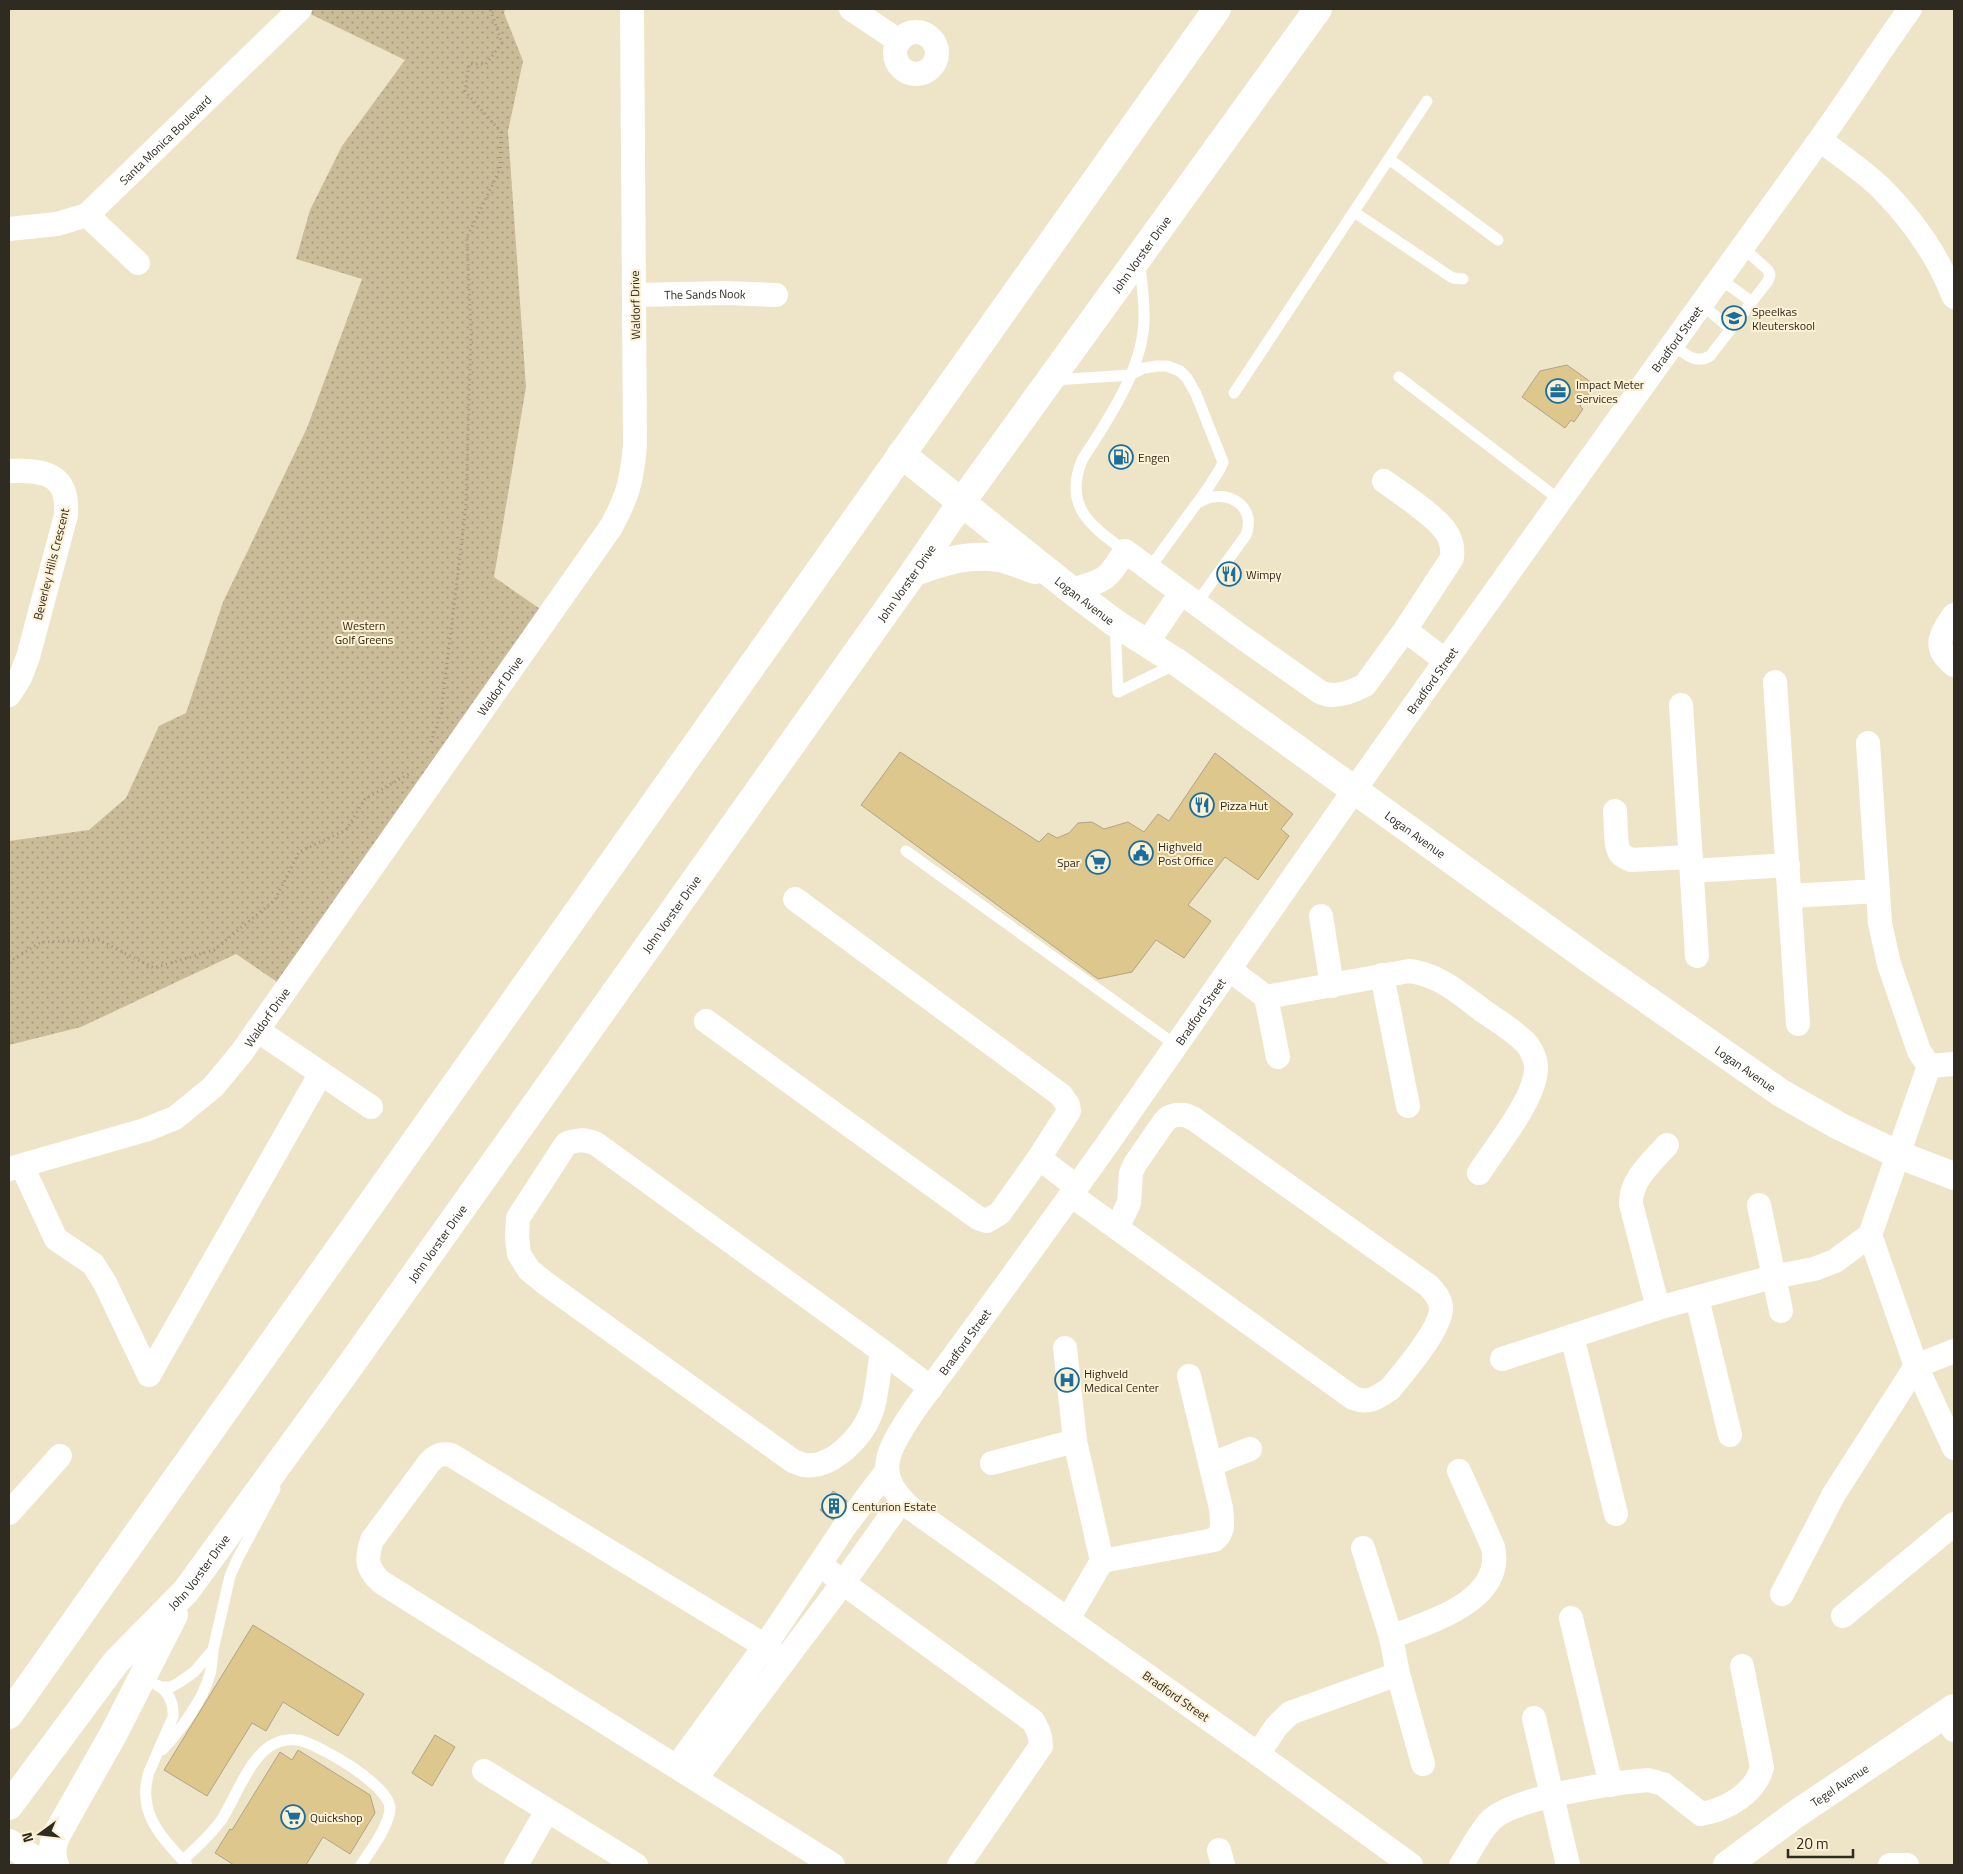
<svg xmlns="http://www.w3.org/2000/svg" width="1963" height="1874" viewBox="0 0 1963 1874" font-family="'Titillium Web',sans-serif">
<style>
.green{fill:url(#green-dots)}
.building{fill:#ddc78d;stroke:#afa489}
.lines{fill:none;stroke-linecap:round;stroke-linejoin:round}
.path{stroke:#9b947f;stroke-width:3;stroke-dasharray:1 4;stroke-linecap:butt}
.lane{stroke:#fff;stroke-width:11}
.street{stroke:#fff;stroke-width:24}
.secondary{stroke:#fff;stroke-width:28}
.labels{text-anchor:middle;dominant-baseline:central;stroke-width:4;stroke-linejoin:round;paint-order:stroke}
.street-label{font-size:12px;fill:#2f2b20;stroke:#fcf1d4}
.poi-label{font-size:12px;fill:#2f2b20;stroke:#fcf1d4;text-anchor:start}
.park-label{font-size:12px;fill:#32290e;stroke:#fcf1d4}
</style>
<defs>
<pattern id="green-dots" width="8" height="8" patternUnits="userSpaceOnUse" patternTransform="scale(1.25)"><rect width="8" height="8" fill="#cabc98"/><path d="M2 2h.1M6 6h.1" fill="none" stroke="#a4997c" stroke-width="1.8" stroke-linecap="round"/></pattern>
</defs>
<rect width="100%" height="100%" fill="#eee4c7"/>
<path class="green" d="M 300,9 L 505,9 L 504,13 L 523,61 L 508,131 L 526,387 L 494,577 L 549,615 L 286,988 L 236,954 L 81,1027 L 9,1045 L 9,841 L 89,830 L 126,798 L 159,726 L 186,713 L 223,602 L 307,428 L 362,279 L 296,259 L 310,210 L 342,146 L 405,60 Z"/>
<path class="building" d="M 1567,365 L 1595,385 L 1580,406 L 1583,409 L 1574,422 L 1571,420 L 1565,428 L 1522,397 L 1540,371 Z
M 900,752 L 1039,842 L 1048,833 L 1057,838 L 1069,833 L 1078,823 L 1092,822 L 1104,829 L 1128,822 L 1144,832 L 1158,814 L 1169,821 L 1215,753 L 1293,814 L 1281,829 L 1289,836 L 1258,880 L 1225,857 L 1188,905 L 1211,921 L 1184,958 L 1156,940 L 1132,972 L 1098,979 L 861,805 Z
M 833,1491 L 847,1501 L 833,1520 L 820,1510 Z
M 253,1625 L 364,1694 L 338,1736 L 283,1702 L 266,1731 L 252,1723 L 207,1796 L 164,1770 Z
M 435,1735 L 455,1747 L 432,1786 L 412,1773 Z
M 298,1750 L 370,1795 L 375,1813 L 350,1854 L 323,1837 L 306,1865 L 234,1865 L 215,1853 L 230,1829 L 232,1830 L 280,1752 L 292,1760 Z"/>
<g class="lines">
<path class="path" d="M 431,742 L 441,713 L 466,506 L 471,331 L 467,237 L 500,169 L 501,132 L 465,91 L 469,64 L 486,64 L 502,43 L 490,9
M 9,962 L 41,942 L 99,940 L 154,968 L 214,950 L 275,900 L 299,852 L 346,830 L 365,799 L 410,773"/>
<path class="lane" d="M 1389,159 L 1498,240
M 1354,212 L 1448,275 L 1453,278 L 1463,279
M 1719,278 L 1752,302
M 1701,304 L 1731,329
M 1672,344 C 1684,353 1695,365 1710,356 L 1768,281 L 1770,275 L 1768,270 L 1742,247
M 1399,377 L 1561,501
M 1054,380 L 1130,375 L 1144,368 L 1157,366 L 1167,366 L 1180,371 L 1187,378 L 1196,394 L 1223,462 L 1220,469 L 1208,488 L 1149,569
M 1234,393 L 1427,101
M 1125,551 C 1091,526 1063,507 1082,460 C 1109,418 1146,365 1144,313 C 1144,296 1141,279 1140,263
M 1196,604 L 1246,535 C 1258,504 1223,486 1198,503
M 1115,624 L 1118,692 L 1178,663
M 906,851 L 1177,1046
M 157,1685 C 169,1691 174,1704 173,1717 L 149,1772 C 136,1814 163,1838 187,1865
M 161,1687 L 171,1687 L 180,1682 L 194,1672 L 213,1650 L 230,1576 L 238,1558 L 275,1489
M 162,1750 C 180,1731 203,1700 210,1674 C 212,1667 212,1658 213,1651
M 183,1860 C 197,1847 211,1835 222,1819 C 236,1797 251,1753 276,1743 C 282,1740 292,1739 298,1740 C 319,1744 389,1785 390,1808 C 390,1825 370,1851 361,1865"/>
<g class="street">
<path d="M 851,9 L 899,41"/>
<circle cx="916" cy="53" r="21"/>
<path d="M 1820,140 C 1840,155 1862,170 1880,187 C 1912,219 1938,256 1954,297"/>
<path d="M 87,215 L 138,263"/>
<path id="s1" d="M 9,229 L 57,224 L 87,215 L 300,9"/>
<path id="s2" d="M 635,295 L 725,293 L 776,295"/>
<path d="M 9,471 C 44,470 69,473 66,515 L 28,657 L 20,678 L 9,695"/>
<path d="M 1071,590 C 1105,580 1106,582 1125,551 L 1239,635 L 1320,692 C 1334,699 1352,692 1365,685 L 1405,630 L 1452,558 C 1453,549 1451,539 1446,532 C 1436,516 1400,493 1384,481"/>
<path d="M 1954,615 C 1940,634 1932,648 1954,665"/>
<path d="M 1405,630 L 1446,661"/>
<path d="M 1147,643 L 1181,593"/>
<path d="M 1775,682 L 1798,1024"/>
<path d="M 1681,705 L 1697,956"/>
<path d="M 1868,743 L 1880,923 L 1889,964 L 1919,1051 L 1929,1066"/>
<path d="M 1615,811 C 1616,821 1615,846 1620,853 C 1623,857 1628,858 1631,860 L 1691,857"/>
<path d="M 1692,871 L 1788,865"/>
<path d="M 1790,896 L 1878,891"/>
<path d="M 1321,916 L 1332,986"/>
<path d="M 1230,970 L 1266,997 L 1409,971 C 1438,974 1459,993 1482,1010 C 1496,1020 1513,1030 1525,1042 C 1531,1048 1537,1061 1536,1070 C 1534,1101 1496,1146 1479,1173"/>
<path d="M 1382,975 L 1408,1106"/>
<path d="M 1266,997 L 1278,1057"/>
<path d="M 706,1021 L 978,1218 L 987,1221 L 1000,1213 L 1039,1158 L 1069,1111 L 1068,1105 L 1061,1095 L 795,899"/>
<path d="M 257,1030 L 371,1107"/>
<path d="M 1929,1066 L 1954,1064"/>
<path d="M 1176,1115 L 1185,1115 L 1194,1119 L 1429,1286 C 1434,1292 1440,1298 1441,1306 C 1443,1327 1404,1372 1390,1389 C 1377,1398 1369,1404 1353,1398 L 1117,1228 L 1129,1203 L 1131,1173 L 1135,1164 L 1164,1122 L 1169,1117 Z"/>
<path d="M 1039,1158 L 1077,1187"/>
<path d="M 22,1166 L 56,1239 L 93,1264 L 105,1283 L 149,1375"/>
<path id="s3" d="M 9,1169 L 145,1130 L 175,1118 L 213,1087 L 242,1052 L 611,527 C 628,496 632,480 635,445 L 632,9"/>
<path d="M 1071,1195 L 1117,1228"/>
<path d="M 1759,1205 L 1781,1311"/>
<path d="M 1870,1235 L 1916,1366 L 1954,1448"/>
<path d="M 1697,1298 L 1730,1435"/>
<path d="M 1658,1308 L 1631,1204 C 1630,1180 1652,1162 1667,1145"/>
<path d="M 1572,1336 L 1616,1514"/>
<path d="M 1065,1348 L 1075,1441 L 1102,1561 L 1214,1540 C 1225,1532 1222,1521 1221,1508 L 1189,1376"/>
<path d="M 882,1351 C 879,1368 877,1398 871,1413 C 862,1437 832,1469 804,1465 C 800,1464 796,1462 793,1461 L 545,1283 L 529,1270 L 519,1254 L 517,1237 L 518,1218 L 566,1144 L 570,1142 L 582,1140 L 595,1143 L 882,1351 L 931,1388"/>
<path d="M 1502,1359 L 1658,1308 L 1773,1277 L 1814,1269 L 1835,1261 L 1870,1235 L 1929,1066"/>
<path d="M 149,1375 L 321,1073"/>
<path d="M 992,1463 L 1075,1441"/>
<path d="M 1212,1464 L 1250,1449"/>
<path d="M 9,1513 L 60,1456"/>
<path d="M 1363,1548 L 1391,1637 L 1398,1674 L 1423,1764"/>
<path d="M 820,1564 L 843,1583 L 1033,1721 C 1038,1730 1041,1736 1041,1746 L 959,1865"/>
<path d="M 1782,1594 L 1834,1494 L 1916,1366 L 1954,1351"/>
<path d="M 1843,1616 L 1954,1524"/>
<path d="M 1571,1618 L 1611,1785"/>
<path d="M 1068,1619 L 1102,1561"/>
<path d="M 1391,1637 C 1429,1622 1505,1601 1493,1547 L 1459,1471"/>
<path d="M 784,1661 L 765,1646 L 451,1455 C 441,1453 436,1455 429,1463 L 372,1540 C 366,1559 366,1568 381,1582 L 833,1865"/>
<path d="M 1944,1716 L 1954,1730"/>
<path d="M 1534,1718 L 1568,1865"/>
<path d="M 1258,1754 L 1276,1727 L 1290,1713 L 1398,1674"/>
<path d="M 677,1766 L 765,1646 L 843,1529 L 886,1472"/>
<path d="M 484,1771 L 636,1865"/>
<path d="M 696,1778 L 843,1583 L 902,1500"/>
<path d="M 1219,1850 L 1223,1865"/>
<path d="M 516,1865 L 547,1811"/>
<path id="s4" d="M 1411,1865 L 1258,1754 L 909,1507 C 896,1494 884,1480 888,1460 C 893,1433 934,1384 951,1360 C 1004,1288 1056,1216 1108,1143 C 1191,1026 1272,906 1355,789 C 1507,573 1662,359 1816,145 C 1849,100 1878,53 1910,9"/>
<path d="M 1461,1865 C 1470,1852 1480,1831 1491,1820 C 1515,1797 1613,1783 1648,1780 L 1663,1784 L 1701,1814 C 1726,1810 1756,1793 1762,1767 L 1742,1666"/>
<path d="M 1890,1865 L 1907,1865"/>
</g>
<g class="secondary">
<path id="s5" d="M 901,454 L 1071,590 L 1115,623 L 1178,663 L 1593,962 L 1781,1093 L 1839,1126 L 1897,1154 L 1954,1176"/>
<path d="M 914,572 C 942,563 967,553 998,558 C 1010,560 1023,566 1035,570"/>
<path d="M 9,1715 L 1217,9"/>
<path id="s6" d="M 9,1806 L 116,1662 L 186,1591 L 347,1370 L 914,572 L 961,503 L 1318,9"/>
<path d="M 9,1843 L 42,1865"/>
<path d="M 55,1865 C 51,1854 52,1845 57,1834 L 114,1733 L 174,1615"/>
<path id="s7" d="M 1727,1865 L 1796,1814 L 1954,1708"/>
</g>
</g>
<defs>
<g id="school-ring" transform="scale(1.25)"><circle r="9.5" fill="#fcf1d4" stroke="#1a6e9f" stroke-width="1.5"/><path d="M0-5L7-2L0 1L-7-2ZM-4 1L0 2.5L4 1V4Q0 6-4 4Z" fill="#1a6e9f"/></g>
<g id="office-ring" transform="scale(1.25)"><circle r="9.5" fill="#fcf1d4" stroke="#1a6e9f" stroke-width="1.5"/><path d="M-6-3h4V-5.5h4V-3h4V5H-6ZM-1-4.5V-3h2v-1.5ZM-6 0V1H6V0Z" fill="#1a6e9f"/></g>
<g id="fuel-ring" transform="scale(1.25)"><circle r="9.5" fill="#fcf1d4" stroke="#1a6e9f" stroke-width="1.5"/><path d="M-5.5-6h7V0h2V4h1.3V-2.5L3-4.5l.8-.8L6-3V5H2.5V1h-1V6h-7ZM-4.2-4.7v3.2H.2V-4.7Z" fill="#1a6e9f"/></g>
<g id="restaurant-ring" transform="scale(1.25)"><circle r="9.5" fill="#fcf1d4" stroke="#1a6e9f" stroke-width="1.5"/><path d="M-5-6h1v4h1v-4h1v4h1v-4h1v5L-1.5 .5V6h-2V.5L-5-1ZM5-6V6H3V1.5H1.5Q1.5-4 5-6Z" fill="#1a6e9f"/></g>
<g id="civic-ring" transform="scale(1.25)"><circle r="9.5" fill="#fcf1d4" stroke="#1a6e9f" stroke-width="1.5"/><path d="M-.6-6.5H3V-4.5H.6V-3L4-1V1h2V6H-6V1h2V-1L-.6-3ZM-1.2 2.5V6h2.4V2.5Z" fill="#1a6e9f"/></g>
<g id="supermarket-ring" transform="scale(1.25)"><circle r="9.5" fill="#fcf1d4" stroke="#1a6e9f" stroke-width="1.5"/><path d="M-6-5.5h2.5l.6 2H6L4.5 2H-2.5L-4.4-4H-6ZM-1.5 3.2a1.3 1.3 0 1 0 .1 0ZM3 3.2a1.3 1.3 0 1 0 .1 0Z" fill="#1a6e9f"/></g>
<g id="hospital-ring" transform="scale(1.25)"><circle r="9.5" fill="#fcf1d4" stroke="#1a6e9f" stroke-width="1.5"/><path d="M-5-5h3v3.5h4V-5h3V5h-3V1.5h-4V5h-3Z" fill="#1a6e9f"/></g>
<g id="building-ring" transform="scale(1.25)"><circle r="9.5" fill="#fcf1d4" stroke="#1a6e9f" stroke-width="1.5"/><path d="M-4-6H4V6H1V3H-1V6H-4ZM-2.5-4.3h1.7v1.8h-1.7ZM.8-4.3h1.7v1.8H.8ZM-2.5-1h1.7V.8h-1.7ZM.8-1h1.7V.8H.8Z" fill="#1a6e9f"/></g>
</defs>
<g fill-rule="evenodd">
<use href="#school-ring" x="1734" y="318"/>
<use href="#office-ring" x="1558" y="391"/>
<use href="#fuel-ring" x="1121" y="457"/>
<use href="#restaurant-ring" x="1229" y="574"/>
<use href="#restaurant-ring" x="1202" y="805"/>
<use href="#civic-ring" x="1141" y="853"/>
<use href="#supermarket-ring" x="1098" y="862"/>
<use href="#hospital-ring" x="1067" y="1380"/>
<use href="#building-ring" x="834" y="1506"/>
<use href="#supermarket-ring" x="293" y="1817"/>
</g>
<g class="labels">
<g class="street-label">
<text stroke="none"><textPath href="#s1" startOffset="188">Santa Monica Boulevard</textPath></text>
<text stroke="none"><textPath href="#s6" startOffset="1922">John Vorster Drive</textPath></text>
<text stroke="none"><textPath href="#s2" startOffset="70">The Sands Nook</textPath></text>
<text transform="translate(635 305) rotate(-91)">Waldorf Drive</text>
<text stroke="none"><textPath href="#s4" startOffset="2042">Bradford Street</textPath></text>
<text transform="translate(51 564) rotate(-76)">Beverley Hills Crescent</text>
<text stroke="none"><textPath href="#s6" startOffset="1518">John Vorster Drive</textPath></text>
<text stroke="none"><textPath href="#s5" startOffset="235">Logan Avenue</textPath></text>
<text stroke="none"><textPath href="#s4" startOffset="1622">Bradford Street</textPath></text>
<text stroke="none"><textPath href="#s3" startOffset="716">Waldorf Drive</textPath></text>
<text stroke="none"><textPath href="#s5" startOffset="640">Logan Avenue</textPath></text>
<text stroke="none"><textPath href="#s6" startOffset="1112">John Vorster Drive</textPath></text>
<text stroke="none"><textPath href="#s4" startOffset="1218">Bradford Street</textPath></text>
<text stroke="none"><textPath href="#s3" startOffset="311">Waldorf Drive</textPath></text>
<text stroke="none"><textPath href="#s5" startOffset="1045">Logan Avenue</textPath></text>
<text stroke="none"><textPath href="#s6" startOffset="708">John Vorster Drive</textPath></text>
<text stroke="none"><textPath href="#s4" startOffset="812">Bradford Street</textPath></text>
<text stroke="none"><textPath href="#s6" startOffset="302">John Vorster Drive</textPath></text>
<text transform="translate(1176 1696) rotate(35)">Bradford Street</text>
<text stroke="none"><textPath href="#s7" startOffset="138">Tegel Avenue</textPath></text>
</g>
<g class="poi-label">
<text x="1752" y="311">Speelkas<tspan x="1752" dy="14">Kleuterskool</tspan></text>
<text x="1576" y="384">Impact Meter<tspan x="1576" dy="14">Services</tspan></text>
<text x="1138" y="457">Engen</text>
<text x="1246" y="574">Wimpy</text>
<text x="1220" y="805">Pizza Hut</text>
<text x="1158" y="846">Highveld<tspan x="1158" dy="14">Post Office</tspan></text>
<text x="1080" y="862" text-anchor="end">Spar</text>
<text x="1084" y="1373">Highveld<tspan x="1084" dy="14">Medical Center</tspan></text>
<text x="852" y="1506">Centurion Estate</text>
<text x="310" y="1817">Quickshop</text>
</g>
<g class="park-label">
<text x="364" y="625">Western<tspan x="364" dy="14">Golf Greens</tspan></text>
</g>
</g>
<rect width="1963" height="1874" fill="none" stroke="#2f2b20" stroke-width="20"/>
<g transform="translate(40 1834) rotate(255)" stroke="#fcf1d4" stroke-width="4" paint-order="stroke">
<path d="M0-4L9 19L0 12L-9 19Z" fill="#2f2b20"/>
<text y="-8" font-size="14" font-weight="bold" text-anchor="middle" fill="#2f2b20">N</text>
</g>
<path d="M1788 1849v8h65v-8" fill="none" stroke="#2f2b20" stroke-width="2.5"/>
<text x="1796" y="1849" font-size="15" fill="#2f2b20" stroke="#fcf1d4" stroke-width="4" paint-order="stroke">20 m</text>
</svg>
